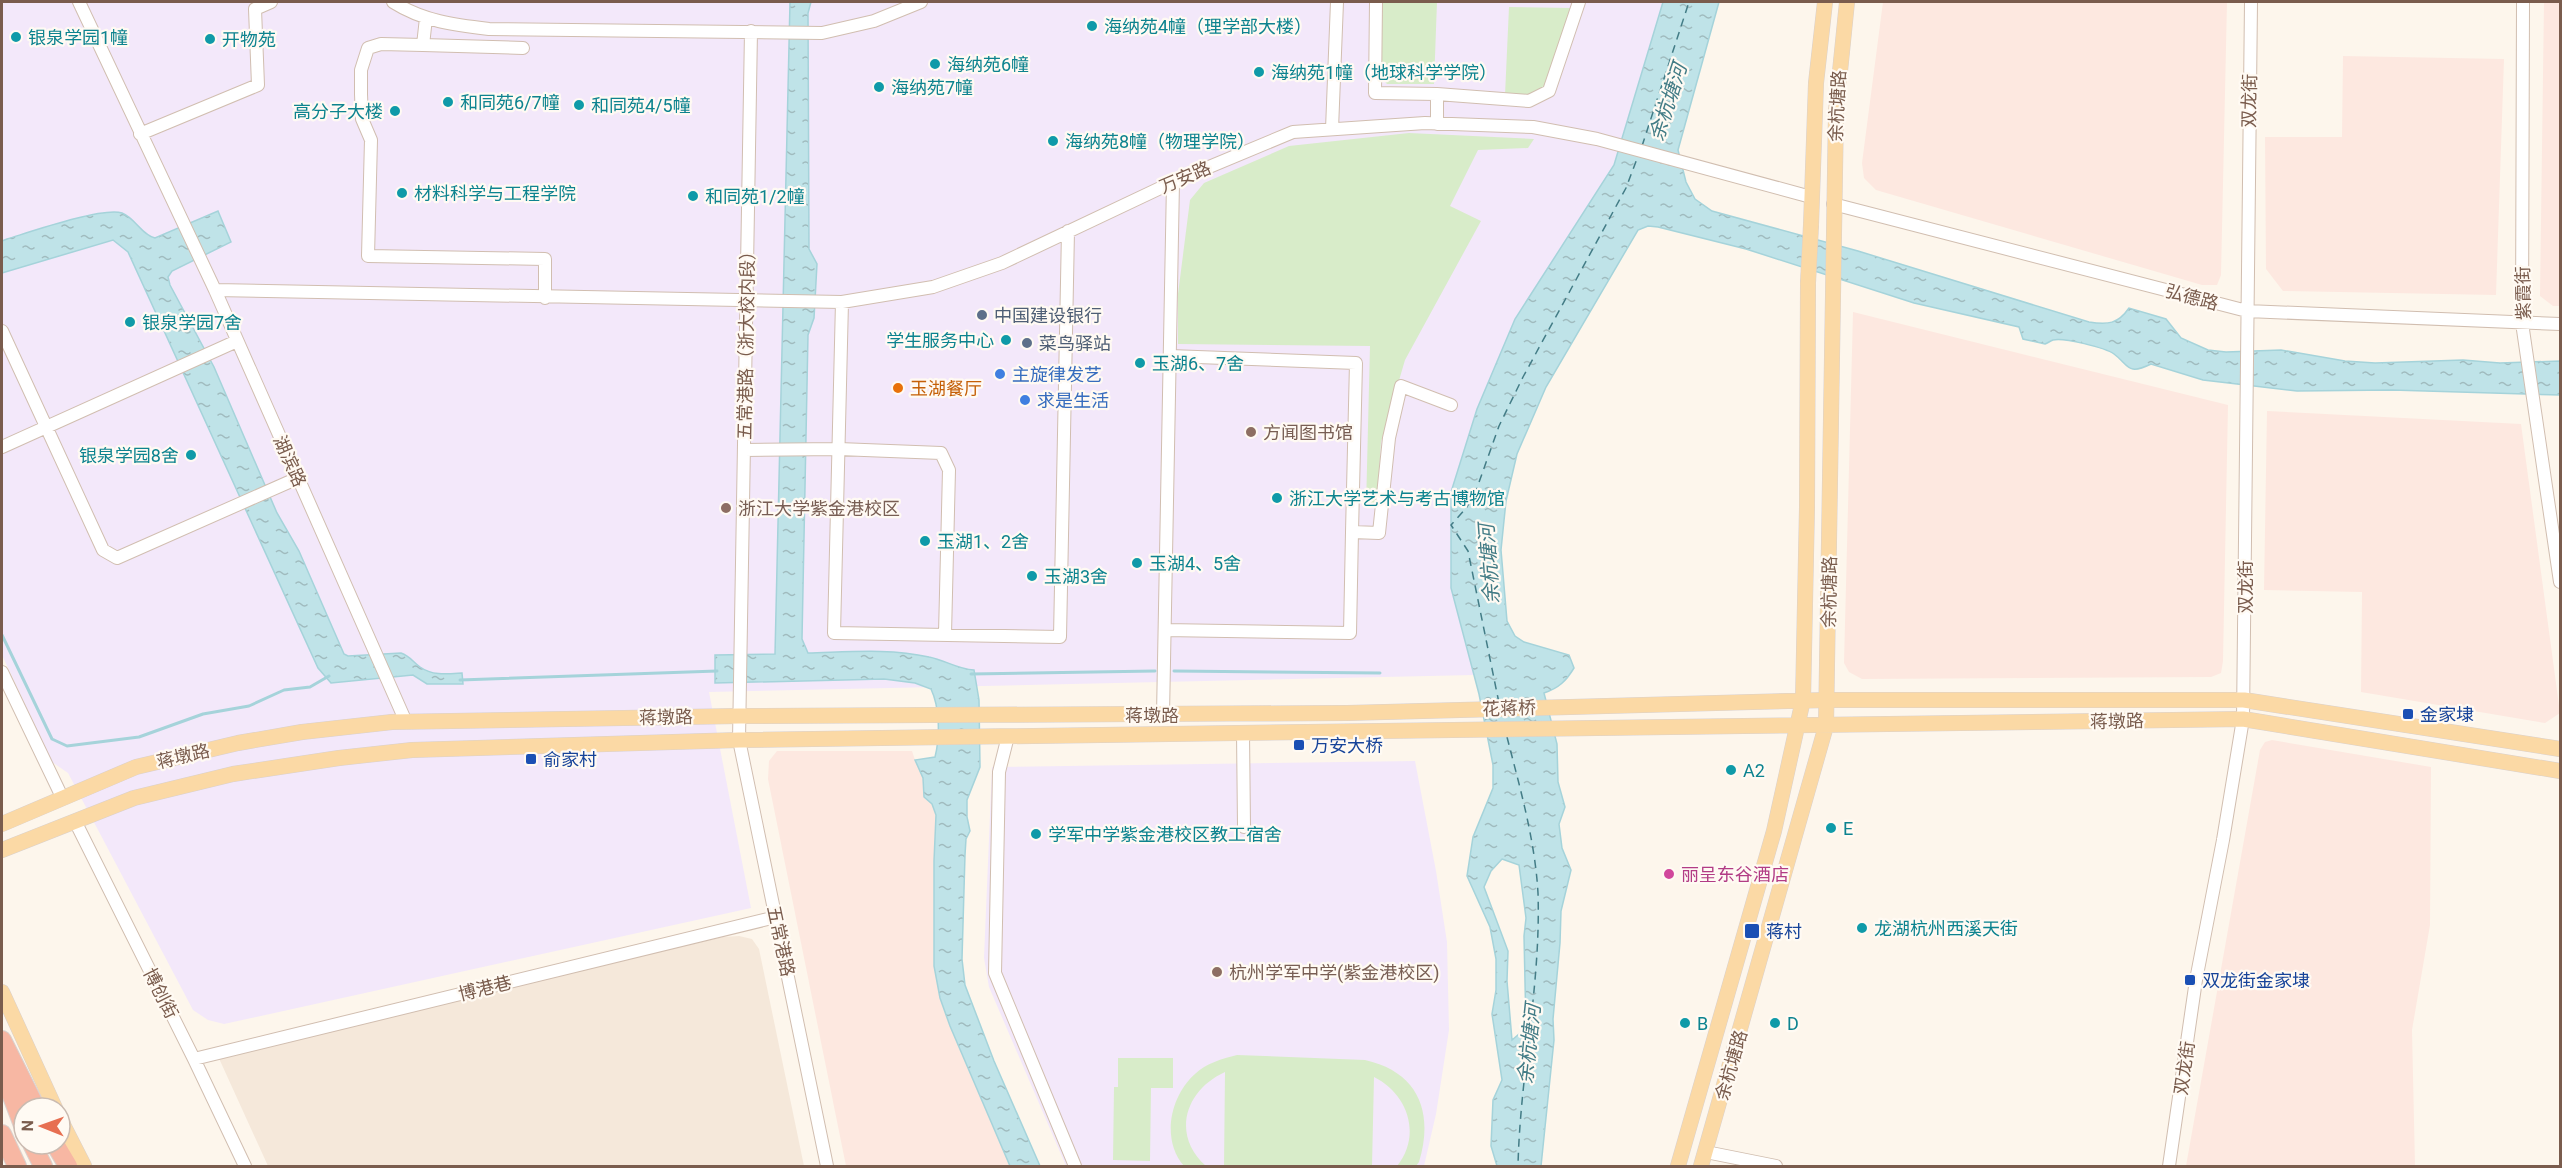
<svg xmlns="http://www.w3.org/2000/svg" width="2562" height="1168" viewBox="0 0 2562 1168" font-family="Roboto,'Noto Sans SC',sans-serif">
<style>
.residential{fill:#f5e8da}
.commercial{fill:#fde8e0}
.education{fill:#f3e8fa}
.green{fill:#d8ecc9}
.water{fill:url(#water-ripples);stroke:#a5d3da;stroke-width:1.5;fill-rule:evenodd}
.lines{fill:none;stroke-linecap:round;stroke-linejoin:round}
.stream{stroke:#a5d3da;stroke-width:3}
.ferry{stroke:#437c86;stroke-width:1.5;stroke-dasharray:8 6;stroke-linecap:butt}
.minor-casing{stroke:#d1beb0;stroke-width:14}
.major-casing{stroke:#dad1cd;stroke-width:16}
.highway-casing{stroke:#dad1cd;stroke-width:20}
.minor{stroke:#fff;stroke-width:12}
.major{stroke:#fbd9a5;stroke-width:15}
.highway{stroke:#f7b7a3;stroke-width:18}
.major-bridge-casing{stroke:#dad1cd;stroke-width:16;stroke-linecap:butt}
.major-bridge{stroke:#fbd9a5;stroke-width:15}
.culture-dot{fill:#0f9aa8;stroke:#fffaf3;stroke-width:2}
.service-dot{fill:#5c6f8a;stroke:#fffaf3;stroke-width:2}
.shop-dot{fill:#3f7fe0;stroke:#fffaf3;stroke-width:2}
.food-dot{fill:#e8710a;stroke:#fffaf3;stroke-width:2}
.education-dot{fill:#8d6e63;stroke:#fffaf3;stroke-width:2}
.transit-dot{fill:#1a4fb4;stroke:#fffaf3;stroke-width:2}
.hotel-dot{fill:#d1479c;stroke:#fffaf3;stroke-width:2}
.labels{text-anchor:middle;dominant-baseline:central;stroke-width:4.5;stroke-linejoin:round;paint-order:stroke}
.culture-label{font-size:18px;fill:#0d838f;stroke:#fffaf3;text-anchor:start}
.street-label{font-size:18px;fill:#7a5c4d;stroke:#fffaf3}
.service-label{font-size:18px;fill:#4e5e75;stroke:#fffaf3;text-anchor:start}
.shop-label{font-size:18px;fill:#366cbe;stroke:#fffaf3;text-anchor:start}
.food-label{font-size:18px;fill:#c56008;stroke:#fffaf3;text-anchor:start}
.education-label{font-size:18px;fill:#785e54;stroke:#fffaf3;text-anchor:start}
.transit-label{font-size:18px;fill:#164399;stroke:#fffaf3;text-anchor:start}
.hotel-label{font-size:18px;fill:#b23c85;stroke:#fffaf3;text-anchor:start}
.water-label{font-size:20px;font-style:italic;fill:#437c86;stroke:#fffaf3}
</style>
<defs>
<pattern id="water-ripples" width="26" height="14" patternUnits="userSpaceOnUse" patternTransform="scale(1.5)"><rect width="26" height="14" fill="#bfe3e8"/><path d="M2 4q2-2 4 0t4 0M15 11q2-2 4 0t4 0" fill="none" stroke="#a0bbbe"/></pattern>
</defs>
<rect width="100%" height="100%" fill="#fdf6ec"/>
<path class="residential" d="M 739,936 L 752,939 L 759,949 L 804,1166 L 268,1166 L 217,1054 L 723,937 Z"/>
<path class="commercial" d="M 1883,2 L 2227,2 L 2221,275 L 2217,285 L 2202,285 L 1876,190 L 1864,178 L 1862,163 Z
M 2544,2 L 2560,2 L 2560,306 L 2553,306 L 2540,296 Z
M 2343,56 L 2504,59 L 2496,295 L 2283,291 L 2266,269 L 2265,137 L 2342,137 Z
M 1853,312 L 2228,405 L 2223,661 L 2221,673 L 2211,677 L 1862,679 L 1849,672 L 1844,663 Z
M 2267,411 L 2521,424 L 2560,713 L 2545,723 L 2361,692 L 2362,592 L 2264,590 Z
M 2272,740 L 2431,767 L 2430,925 L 2412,1030 L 2415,1166 L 2186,1166 L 2260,750 L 2265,742 Z
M 777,751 L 912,751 L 915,760 L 933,773 L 936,815 L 934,861 L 934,966 L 940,998 L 950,1026 L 1010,1166 L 846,1166 L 768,779 L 769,761 Z"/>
<path class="education" d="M 2,2 L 1663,2 L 1614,165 L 1515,319 L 1477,409 L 1451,492 L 1451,588 L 1474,675 L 709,692 L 751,908 L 224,1024 L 208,1020 L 193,1010 L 68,773 L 52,762 L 2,655 Z
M 1415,761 L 1436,871 L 1447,942 L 1449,1030 L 1436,1114 L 1424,1166 L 1066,1166 L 989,987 L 984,958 L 992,767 Z"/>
<path class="green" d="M 1381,2 L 1437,2 L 1434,84 L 1387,84 C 1373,72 1381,20 1381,2 Z
M 1509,7 L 1571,8 L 1546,85 L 1531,95 L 1505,95 Z
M 1409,133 L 1534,139 L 1528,148 L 1478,150 L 1450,206 L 1481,221 L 1405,360 L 1381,442 L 1377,506 L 1366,507 L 1370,346 L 1178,344 L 1178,294 L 1190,200 L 1204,183 L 1289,146 Z
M 1237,1055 L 1365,1060 C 1419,1072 1434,1113 1419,1162 L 1416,1166 L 1397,1166 C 1422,1135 1408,1094 1374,1077 L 1372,1166 L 1224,1166 L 1225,1072 C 1185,1090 1171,1135 1206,1166 L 1184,1166 C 1161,1140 1170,1096 1195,1074 C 1206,1063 1222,1059 1237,1055 Z
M 1118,1058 L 1173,1058 L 1173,1088 L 1151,1088 L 1150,1161 L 1113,1160 L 1114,1087 L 1118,1087 Z"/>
<path class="water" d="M 790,2 L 811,2 L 808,13 L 809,249 L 817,264 L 814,318 L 808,335 L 802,639 L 808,653 C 848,652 890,648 929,657 C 945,660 957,669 974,670 L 979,700 L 980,767 L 967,800 L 967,817 L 970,831 L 966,839 L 965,855 L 962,959 L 965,985 L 994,1061 L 1040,1166 L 1010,1166 L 950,1026 L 940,998 L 934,966 L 934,861 L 936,815 L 932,804 L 924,797 L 923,778 L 915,760 L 935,757 C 940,737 940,708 931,689 L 915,683 L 884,679 L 715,683 L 715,655 L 775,654 Z
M 1663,2 L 1719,2 L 1678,150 L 1686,182 L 1695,199 L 1712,211 L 1858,251 L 2089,322 C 2108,325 2118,324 2129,308 L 2166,319 L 2181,338 L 2208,350 L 2226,352 L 2281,350 L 2345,361 L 2375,363 L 2463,360 L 2500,363 L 2560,361 L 2560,395 L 2392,390 L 2297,391 L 2203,380 L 2151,364 C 2127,376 2129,365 2114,354 C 2106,348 2063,337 2053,340 C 2050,341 2048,343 2045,344 L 2023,339 L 2019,327 L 1914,303 L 1746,249 L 1658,227 L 1648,226 L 1638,230 L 1546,387 L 1517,454 L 1506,501 L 1501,550 L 1507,621 L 1515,636 L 1524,642 L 1569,655 L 1574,668 C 1566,681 1559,688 1544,693 L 1557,744 L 1558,782 L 1565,807 L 1559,824 L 1562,848 L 1571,870 L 1561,911 L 1560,943 L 1553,1019 L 1554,1040 L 1541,1166 L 1497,1166 L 1491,1146 L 1493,1100 L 1502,1080 L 1492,1014 L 1496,990 L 1496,959 L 1490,927 L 1467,876 L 1473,837 L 1493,788 L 1493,765 L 1479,694 L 1451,588 L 1451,492 L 1477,409 L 1515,319 L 1614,165 ZM 1502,859 L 1519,865 L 1526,918 L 1524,936 L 1526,1028 L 1512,1040 L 1507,981 L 1508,951 L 1484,887 L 1491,871 Z
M 218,211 L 231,242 L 172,271 L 168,277 L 170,285 L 214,367 L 277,513 L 299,551 L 344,654 L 348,656 L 401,653 C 410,656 413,662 420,667 C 433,676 447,674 462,673 L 463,684 L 427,684 L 413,675 L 331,683 L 318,668 L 128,252 L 113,240 L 2,273 L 2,241 L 7,239 C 30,232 102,207 122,213 C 135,218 142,235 155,238 Z"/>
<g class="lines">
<path class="stream" d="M 2,635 L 52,739 L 67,746 L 139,737 L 203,714 L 249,706 L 284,690 L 310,687 L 329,676
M 1174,671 L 1380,673
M 971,674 L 1155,671
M 460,680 L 717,671"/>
<path class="ferry" d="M 1642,146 L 1689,2
M 1499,703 L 1468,551 L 1451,525 L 1467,507 L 1477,488 L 1499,426 L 1523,377 L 1626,188 L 1638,156
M 1507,737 C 1520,788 1535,840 1538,893 C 1541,985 1520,1075 1518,1166"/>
<g class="minor-casing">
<path id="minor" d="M 79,2 L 215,290 L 406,722
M 393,2 C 423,21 454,25 489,29 L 822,33 L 874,21 L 921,2
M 1376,2 L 1375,93 L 1437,94 L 1529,101 L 1549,91 L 1579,2
M 2523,2 L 2522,323 L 2560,582
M 426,18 L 423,45 L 381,44 L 368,48 L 361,70 L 361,94 L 362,119 L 371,140 L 368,256 L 545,259 L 545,298
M 751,31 L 739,740 L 827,1166
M 423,45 L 523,48
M 1437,94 L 1437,124
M 1332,129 L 1337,2
M 140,134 L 258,85 L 255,9 L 271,2
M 1833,204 L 2247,311 L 2560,324
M 215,290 L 842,302 L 933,287 L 1002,263 L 1173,182 L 1293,132 L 1425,123 L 1533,127 L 1597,139 L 1811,197
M 842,302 L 834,633 L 1060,637 L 1068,231
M 2,331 L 103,550 L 117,558 L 298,478
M 1170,356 L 1356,363 L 1352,532
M 2,447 L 237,341
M 744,450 L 839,449 L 941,453 L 949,470 L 945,634
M 1165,630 L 1350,633 L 1352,532 L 1379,533 L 1389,438 L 1401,386 L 1451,405
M 2,672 L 62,797
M 1163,715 L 1173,182
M 1243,732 L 1244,827
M 1008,736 L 999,772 L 995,973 L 1075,1166
M 75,821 L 194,1059 L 245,1166
M 194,1059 L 776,917
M 1706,1152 L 1776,1166
M 2169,1166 L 2196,980 L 2223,840 L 2243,719 L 2251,2"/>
</g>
<g class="major-casing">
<path id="major" d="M 1811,225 L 1816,83 L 1825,2
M 2,824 L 136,767 L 238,743 L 302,732 L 392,722 L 739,716 L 1347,713 L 1828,700 L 2244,700 L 2560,749
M 2,850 L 134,798 L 233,774 L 339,758 L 412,750 L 739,740 L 2243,719 L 2560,771
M 2,992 L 55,1108
M 60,1119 L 84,1166
M 1678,1166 L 1774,831 L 1803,700 L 1807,507 L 1808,283
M 1701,1166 L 1826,726 L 1836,111 L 1847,2"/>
</g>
<g class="highway-casing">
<path id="highway" d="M 2,1040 L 36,1108
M 2,1070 L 24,1128
M 2,1134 L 17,1166
M 32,1144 L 43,1166
M 55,1144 L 68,1166"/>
</g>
<use href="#minor" class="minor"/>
<use href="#major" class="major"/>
<use href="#highway" class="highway"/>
<g class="major-bridge-casing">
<path id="major-bridge" d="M 1808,283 L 1811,225"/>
</g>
<use href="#major-bridge" class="major-bridge"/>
</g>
<g class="culture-dot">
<circle cx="1092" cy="26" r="6"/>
<circle cx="16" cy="37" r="6"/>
<circle cx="210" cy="39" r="6"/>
<circle cx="935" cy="64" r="6"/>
<circle cx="1259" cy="72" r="6"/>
<circle cx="879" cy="87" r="6"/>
<circle cx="448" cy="102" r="6"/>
<circle cx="579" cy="105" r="6"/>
<circle cx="395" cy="111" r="6"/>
<circle cx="1053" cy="141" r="6"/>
<circle cx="402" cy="193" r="6"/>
<circle cx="693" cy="196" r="6"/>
<circle cx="130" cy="322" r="6"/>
<circle cx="1006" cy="340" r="6"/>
<circle cx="1140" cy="363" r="6"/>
<circle cx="191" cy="455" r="6"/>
<circle cx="1277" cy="498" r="6"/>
<circle cx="925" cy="541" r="6"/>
<circle cx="1137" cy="563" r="6"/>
<circle cx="1032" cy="576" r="6"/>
<circle cx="1731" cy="770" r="6"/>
<circle cx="1831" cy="828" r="6"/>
<circle cx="1036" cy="834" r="6"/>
<circle cx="1862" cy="928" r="6"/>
<circle cx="1685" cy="1023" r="6"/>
<circle cx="1775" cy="1023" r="6"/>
</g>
<g class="service-dot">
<circle cx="982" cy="315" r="6"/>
<circle cx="1027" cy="343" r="6"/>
</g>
<g class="shop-dot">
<circle cx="1000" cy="374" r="6"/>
<circle cx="1025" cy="400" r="6"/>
</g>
<circle class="food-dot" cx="898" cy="388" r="6"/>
<g class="education-dot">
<circle cx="1251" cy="432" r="6"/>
<circle cx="726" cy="508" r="6"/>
<circle cx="1217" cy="972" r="6"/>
</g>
<g class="transit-dot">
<rect x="2402" y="708" width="12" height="12" rx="3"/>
<rect x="1293" y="739" width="12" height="12" rx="3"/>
<rect x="525" y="753" width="12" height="12" rx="3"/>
<rect x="1744" y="923" width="16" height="16" rx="3"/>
<rect x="2184" y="974" width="12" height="12" rx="3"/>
</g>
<circle class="hotel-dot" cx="1669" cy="874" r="6"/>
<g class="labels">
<g class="culture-label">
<text x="1104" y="26">海纳苑4幢（理学部大楼）</text>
<text x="28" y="37">银泉学园1幢</text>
<text x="222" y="39">开物苑</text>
<text x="947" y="64">海纳苑6幢</text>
<text x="1271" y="72">海纳苑1幢（地球科学学院）</text>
<text x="891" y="87">海纳苑7幢</text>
<text x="460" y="102">和同苑6/7幢</text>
<text x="591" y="105">和同苑4/5幢</text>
<text x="383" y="111" text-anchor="end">高分子大楼</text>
<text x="1065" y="141">海纳苑8幢（物理学院）</text>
<text x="414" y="193">材料科学与工程学院</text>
<text x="705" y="196">和同苑1/2幢</text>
<text x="142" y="322">银泉学园7舍</text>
<text x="994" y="340" text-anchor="end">学生服务中心</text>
<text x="1152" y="363">玉湖6、7舍</text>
<text x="179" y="455" text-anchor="end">银泉学园8舍</text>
<text x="1289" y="498">浙江大学艺术与考古博物馆</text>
<text x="937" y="541">玉湖1、2舍</text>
<text x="1149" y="563">玉湖4、5舍</text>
<text x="1044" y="576">玉湖3舍</text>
<text x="1743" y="770">A2</text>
<text x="1843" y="828">E</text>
<text x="1048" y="834">学军中学紫金港校区教工宿舍</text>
<text x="1874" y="928">龙湖杭州西溪天街</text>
<text x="1697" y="1023">B</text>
<text x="1787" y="1023">D</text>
</g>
<g class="street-label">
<text transform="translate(2249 101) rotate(-89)">双龙街</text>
<text transform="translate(1837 106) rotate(-87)">余杭塘路</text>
<text transform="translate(1185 177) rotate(-23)">万安路</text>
<text transform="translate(2523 293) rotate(-91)">紫霞街</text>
<text transform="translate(2192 297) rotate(15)">弘德路</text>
<text transform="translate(746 341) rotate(-89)">五常港路（浙大校内段）</text>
<text transform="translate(290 461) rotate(66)">湖滨路</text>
<text transform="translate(2245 587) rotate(-90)">双龙街</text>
<text transform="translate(1829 592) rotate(-89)">余杭塘路</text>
<text transform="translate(1509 708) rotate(-2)">花蒋桥</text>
<text x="1152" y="715">蒋墩路</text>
<text transform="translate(666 717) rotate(-1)">蒋墩路</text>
<text transform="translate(2117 721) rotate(-1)">蒋墩路</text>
<text transform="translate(183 756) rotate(-13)">蒋墩路</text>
<text transform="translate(781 941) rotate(78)">五常港路</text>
<text transform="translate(485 988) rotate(-14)">博港巷</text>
<text transform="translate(161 993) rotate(63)">博创街</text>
<text transform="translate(1731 1065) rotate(-74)">余杭塘路</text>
<text transform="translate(2184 1068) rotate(-82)">双龙街</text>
</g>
<g class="service-label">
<text x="994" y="315">中国建设银行</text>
<text x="1039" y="343">菜鸟驿站</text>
</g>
<g class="shop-label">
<text x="1012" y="374">主旋律发艺</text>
<text x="1037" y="400">求是生活</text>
</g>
<g class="food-label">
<text x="910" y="388">玉湖餐厅</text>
</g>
<g class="education-label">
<text x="1263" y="432">方闻图书馆</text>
<text x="738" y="508">浙江大学紫金港校区</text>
<text x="1229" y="972">杭州学军中学(紫金港校区)</text>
</g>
<g class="transit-label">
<text x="2420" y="714">金家埭</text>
<text x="1311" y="745">万安大桥</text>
<text x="543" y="759">俞家村</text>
<text x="1766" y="931">蒋村</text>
<text x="2202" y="980">双龙街金家埭</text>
</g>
<g class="hotel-label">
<text x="1681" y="874">丽呈东谷酒店</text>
</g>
<g class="water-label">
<text transform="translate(1668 102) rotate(-72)">余杭塘河</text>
<text transform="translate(1489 564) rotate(-94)">余杭塘河</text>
<text transform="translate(1529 1044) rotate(-84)">余杭塘河</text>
</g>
</g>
<rect width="2562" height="1168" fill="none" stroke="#7a5c4d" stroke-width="6"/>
<g transform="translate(42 1126) rotate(271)"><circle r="28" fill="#fffaf3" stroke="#cabbb1" stroke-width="1.5"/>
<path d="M0-4.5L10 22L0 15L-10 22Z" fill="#e76f51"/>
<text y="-9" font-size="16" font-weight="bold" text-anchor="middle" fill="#7a5c4d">N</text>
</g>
</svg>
